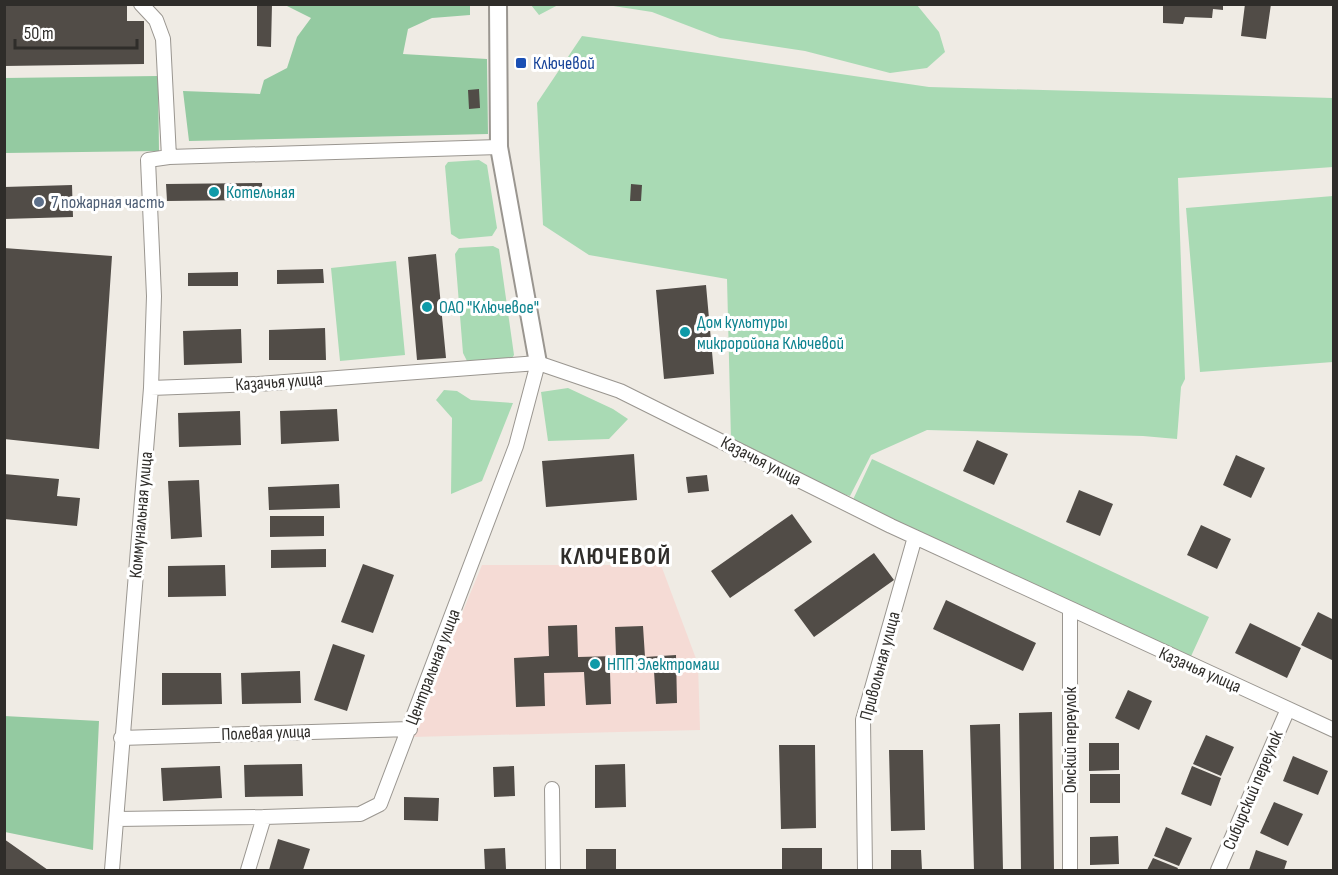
<svg xmlns="http://www.w3.org/2000/svg" width="1338" height="875" viewBox="0 0 1338 875" font-family="'Sofia Sans Condensed',sans-serif">
<style>
.commercial{fill:#f5dbd5}
.green{fill:#a9dab4}
.forest{fill:#94caa1}
.building{fill:#514c47}
.lines{fill:none;stroke-linecap:round;stroke-linejoin:round}
.minor-casing{stroke:#9a9690;stroke-width:16}
.tertiary-casing{stroke:#9a9690;stroke-width:20}
.minor{stroke:#fff;stroke-width:14}
.tertiary{stroke:#fff;stroke-width:16}
.transit-dot{fill:#1a4fb4;stroke:#fff;stroke-width:2}
.culture-dot{fill:#0f9aa8;stroke:#fff;stroke-width:2}
.service-dot{fill:#5c6f8a;stroke:#fff;stroke-width:2}
.labels{text-anchor:middle;dominant-baseline:central;stroke-width:6;stroke-linejoin:round;paint-order:stroke}
.transit-label{font-size:18px;fill:#164399;stroke:#fff;text-anchor:start}
.culture-label{font-size:18px;fill:#0d838f;stroke:#fff;text-anchor:start}
.service-label{font-size:18px;fill:#4e5e75;stroke:#fff;text-anchor:start}
.street-label{font-size:18px;fill:#2f2d2a;stroke:#fff}
.district-label{font-size:24px;font-weight:bold;letter-spacing:1.5px;fill:#2f2d2a;stroke:#fff}
</style>
<rect width="100%" height="100%" fill="#efebe4"/>
<path class="commercial" d="M 482,565 L 661,565 L 698,664 L 700,730 L 411,737 Z"/>
<path class="green" d="M 531,5 L 558,5 L 539,15 Z
M 607,5 L 917,5 L 939,32 L 945,52 L 927,68 L 890,73 L 805,51 L 720,38 L 652,12 Z
M 582,36 L 929,87 L 1333,98 L 1333,167 L 1178,178 L 1185,379 L 1181,387 L 1177,439 L 1143,436 L 927,430 L 871,455 L 850,496 L 806,484 L 731,440 L 727,279 L 589,255 L 543,225 L 537,103 Z
M 479,160 L 487,165 L 497,228 L 492,236 L 459,239 L 451,234 L 445,166 L 448,162 Z
M 1333,196 L 1333,362 L 1200,372 L 1186,208 Z
M 493,246 L 499,249 L 514,355 L 510,361 L 468,363 L 463,353 L 455,254 L 459,248 Z
M 396,261 L 405,355 L 340,361 L 331,268 Z
M 568,388 L 613,409 L 628,419 L 609,439 L 548,441 L 541,392 Z
M 444,390 L 457,391 L 471,400 L 513,403 L 482,481 L 451,494 L 452,418 L 436,400 Z
M 872,459 L 1209,617 L 1187,665 L 850,506 Z"/>
<path class="forest" d="M 285,5 L 470,5 L 470,15 L 432,18 L 408,29 L 403,54 L 487,59 L 488,134 L 189,141 L 183,91 L 260,94 L 264,80 L 287,68 L 297,37 L 311,18 Z
M 158,76 L 159,151 L 5,153 L 5,78 Z
M 4,716 L 99,721 L 93,850 L 5,832 Z"/>
<path class="building" d="M 127,4 L 127,21 L 144,21 L 144,64 L 4,66 L 4,6 Z
M 257,4 L 272,4 L 271,47 L 257,46 Z
M 1163,4 L 1223,4 L 1223,10 L 1213,9 L 1212,18 L 1185,17 L 1183,24 L 1163,23 Z
M 1245,4 L 1271,4 L 1266,39 L 1241,36 Z
M 479,89 L 480,108 L 469,109 L 468,90 Z
M 262,183 L 263,200 L 167,201 L 166,184 Z
M 631,184 L 642,185 L 641,201 L 630,201 Z
M 72,185 L 73,217 L 4,219 L 4,187 Z
M 4,248 L 112,256 L 99,449 L 4,439 Z
M 436,254 L 446,358 L 417,360 L 408,257 Z
M 323,269 L 324,283 L 277,284 L 277,270 Z
M 238,272 L 238,286 L 188,286 L 188,273 Z
M 706,285 L 714,374 L 664,379 L 656,290 Z
M 325,328 L 326,360 L 269,360 L 269,330 Z
M 241,329 L 242,363 L 184,365 L 183,331 Z
M 337,409 L 339,441 L 281,444 L 280,411 Z
M 240,411 L 241,445 L 179,447 L 178,413 Z
M 977,440 L 1008,454 L 994,485 L 963,471 Z
M 634,454 L 637,500 L 546,507 L 542,461 Z
M 1236,455 L 1265,468 L 1251,498 L 1223,485 Z
M 4,474 L 59,479 L 57,496 L 80,498 L 77,526 L 4,519 Z
M 707,475 L 709,491 L 688,493 L 686,477 Z
M 199,480 L 202,537 L 171,539 L 168,481 Z
M 339,484 L 340,508 L 269,510 L 268,487 Z
M 1079,490 L 1113,504 L 1100,536 L 1066,522 Z
M 792,514 L 812,542 L 730,598 L 711,571 Z
M 270,516 L 324,516 L 324,536 L 270,537 Z
M 1201,525 L 1231,539 L 1217,569 L 1187,555 Z
M 326,549 L 326,567 L 271,568 L 271,550 Z
M 874,553 L 894,580 L 814,637 L 794,610 Z
M 363,564 L 394,575 L 373,633 L 341,622 Z
M 225,565 L 226,596 L 168,597 L 168,566 Z
M 946,600 L 1036,643 L 1023,671 L 933,629 Z
M 1318,612 L 1334,620 L 1334,661 L 1301,645 Z
M 1250,623 L 1301,648 L 1287,678 L 1235,653 Z
M 577,625 L 578,657 L 616,656 L 615,627 L 643,626 L 645,657 L 676,655 L 677,703 L 656,704 L 654,671 L 610,672 L 611,704 L 586,705 L 584,672 L 544,673 L 545,706 L 516,707 L 514,658 L 549,656 L 548,626 Z
M 333,644 L 365,655 L 347,711 L 314,700 Z
M 300,671 L 301,703 L 242,704 L 241,673 Z
M 162,673 L 221,673 L 222,704 L 162,705 Z
M 1128,690 L 1152,701 L 1139,730 L 1115,718 Z
M 1052,712 L 1054,870 L 1021,870 L 1019,713 Z
M 1000,724 L 1003,870 L 974,870 L 970,725 Z
M 1206,735 L 1234,747 L 1221,776 L 1193,764 Z
M 1089,743 L 1119,743 L 1119,770 L 1089,771 Z
M 779,745 L 815,745 L 816,828 L 781,829 Z
M 889,750 L 923,750 L 925,830 L 891,831 Z
M 1293,756 L 1328,771 L 1318,795 L 1283,781 Z
M 302,764 L 303,796 L 245,797 L 244,765 Z
M 625,764 L 626,807 L 595,808 L 595,765 Z
M 220,766 L 222,798 L 163,801 L 161,768 Z
M 514,766 L 515,796 L 494,797 L 493,767 Z
M 1192,766 L 1221,778 L 1211,806 L 1181,794 Z
M 1090,774 L 1120,774 L 1120,803 L 1090,803 Z
M 404,797 L 439,798 L 438,821 L 404,820 Z
M 1274,802 L 1303,814 L 1288,846 L 1260,833 Z
M 1166,827 L 1192,838 L 1179,866 L 1154,856 Z
M 1118,836 L 1119,864 L 1090,865 L 1090,837 Z
M 4,839 L 48,870 L 4,870 Z
M 278,839 L 310,849 L 303,870 L 269,870 Z
M 505,848 L 506,869 L 485,870 L 484,849 Z
M 782,848 L 822,848 L 822,870 L 782,870 Z
M 586,849 L 616,849 L 616,870 L 586,870 Z
M 891,850 L 921,850 L 922,870 L 891,870 Z
M 1256,850 L 1287,861 L 1284,870 L 1249,870 Z
M 1153,858 L 1178,868 L 1177,870 L 1147,870 Z"/>
<g class="lines">
<g class="minor-casing">
<path id="minor" d="M 141,4 L 156,20 L 163,39 L 169,157
M 151,388 L 258,384 L 538,363 L 620,391 L 891,526 L 1334,730
M 121,738 L 410,729
M 552,789 L 553,870
M 117,819 L 264,817
M 112,870 L 151,388 L 154,296 L 148,160 L 169,157 L 499,147
M 248,870 L 264,817 L 360,814 L 380,804 L 516,446 L 538,363
M 865,870 L 863,720 L 915,537
M 1070,870 L 1070,610
M 1218,870 L 1288,709"/>
</g>
<g class="tertiary-casing">
<path id="tertiary" d="M 498,4 L 499,147 L 538,363"/>
</g>
<use href="#minor" class="minor"/>
<use href="#tertiary" class="tertiary"/>
</g>
<rect class="transit-dot" x="515" y="57" width="12" height="12" rx="3"/>
<g class="culture-dot">
<circle cx="214" cy="192" r="6"/>
<circle cx="427" cy="307" r="6"/>
<circle cx="685" cy="332" r="6"/>
<circle cx="595" cy="664" r="6"/>
</g>
<circle class="service-dot" cx="39" cy="202" r="6"/>
<g class="labels">
<g class="transit-label">
<text x="533" y="63">Ключевой</text>
</g>
<g class="culture-label">
<text x="226" y="192">Котельная</text>
<text x="439" y="307">ОАО "Ключевое"</text>
<text x="697" y="322">Дом культуры<tspan x="697" dy="21">микроройона Ключевой</tspan></text>
<text x="607" y="664">НПП Электромаш</text>
</g>
<g class="service-label">
<text x="51" y="202">7 пожарная часть</text>
</g>
<g class="street-label">
<text transform="translate(279 382) rotate(-4)">Казачья улица</text>
<text transform="translate(761 461) rotate(27)">Казачья улица</text>
<text transform="translate(141 515) rotate(-85)">Коммунальная улица</text>
<text transform="translate(880 666) rotate(-75)">Привольная улица</text>
<text transform="translate(433 667) rotate(-69)">Центральная улица</text>
<text transform="translate(1200 670) rotate(24)">Казачья улица</text>
<text transform="translate(266 733) rotate(-2)">Полевая улица</text>
<text transform="translate(1070 740) rotate(-90)">Омский переулок</text>
<text transform="translate(1253 790) rotate(-67)">Сибирский переулок</text>
</g>
<g class="district-label">
<text x="616" y="556">КЛЮЧЕВОЙ</text>
</g>
</g>
<rect width="1338" height="875" fill="none" stroke="#2f2d2a" stroke-width="12"/>
<path d="M15 39v9h122v-9" fill="none" stroke="#2f2d2a" stroke-width="3"/>
<text x="24" y="39" font-size="18" fill="#2f2d2a" stroke="#ffffff" stroke-width="4.5" paint-order="stroke">50 m</text>
</svg>
